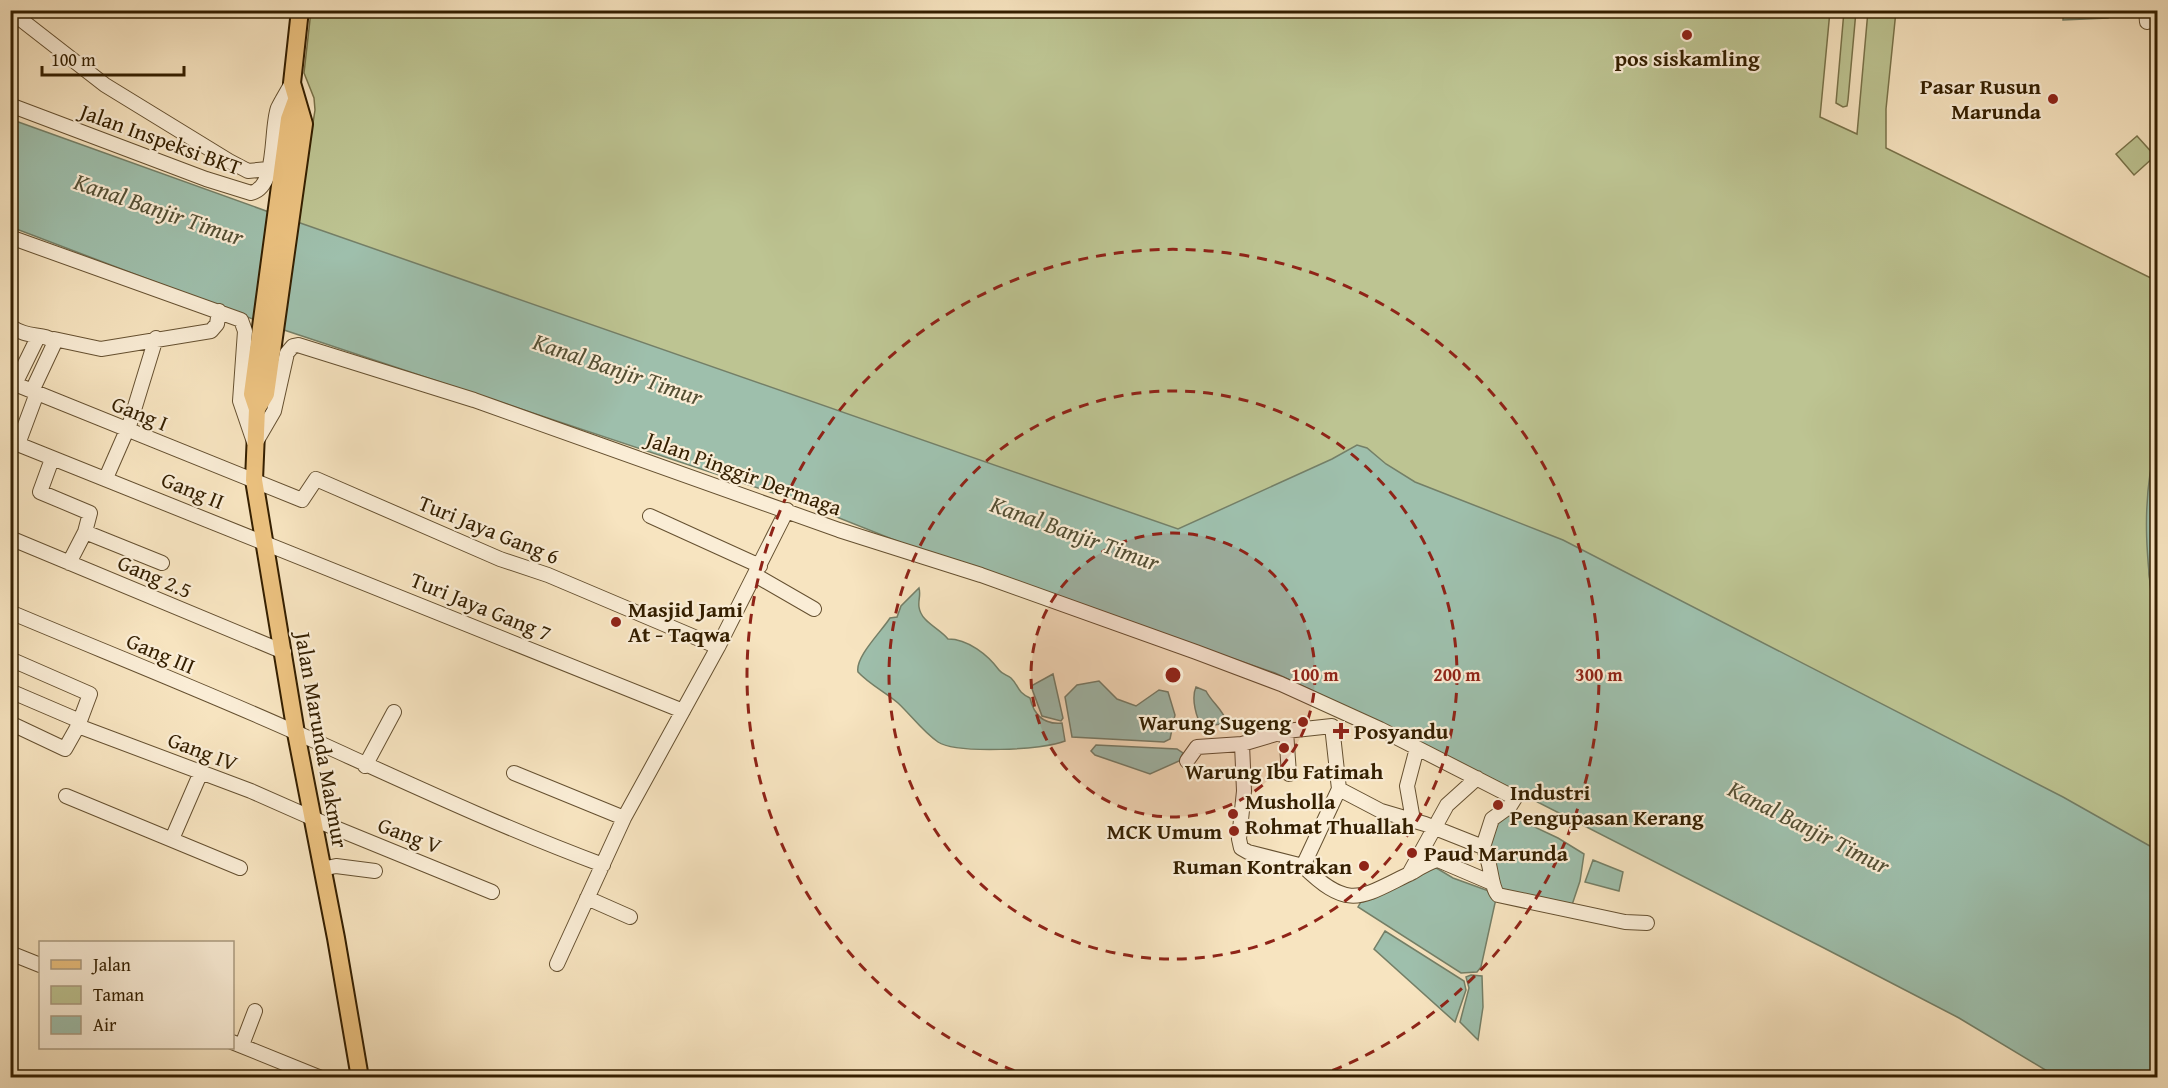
<svg xmlns="http://www.w3.org/2000/svg" width="2168" height="1088" viewBox="0 0 2168 1088" font-family="'Gentium Book Plus',serif">
<style>
.green{fill:#bdc492;stroke:#787249;stroke-width:1.5}
.water{fill:#9ebfac;stroke:#747f67;stroke-width:1.5}
.lines{fill:none;stroke-linecap:round;stroke-linejoin:round}
.minor-casing{stroke:#655030;stroke-width:16}
.major-casing{stroke:#341f00;stroke-width:20}
.minor{stroke:#faedd6;stroke-width:14}
.major{stroke:#ecc280;stroke-width:16}
.ring{fill:none;stroke:#8f2418;stroke-width:3;stroke-dasharray:10 8}
.poi-dot{fill:#8f2418;stroke:#faedd6;stroke-width:2}
.labels{text-anchor:middle;dominant-baseline:central;stroke-width:4.5;stroke-linejoin:round;paint-order:stroke}
.poi-label{font-size:22px;font-weight:bold;fill:#341f00;stroke:#faedd6;text-anchor:start}
.street-label{font-size:22px;fill:#341f00;stroke:#faedd6}
.water-label{font-size:24px;font-style:italic;fill:#544f34;stroke:#faedd6}
.centre{fill:#8f2418;stroke:#faedd6;stroke-width:3}
.ring-label{font-size:18px;text-anchor:middle;font-weight:bold;fill:#8f2418;stroke:#faedd6;stroke-width:4.5;stroke-linejoin:round;paint-order:stroke}
</style>
<rect width="100%" height="100%" fill="#f7e4c0"/>
<filter id="stains"><feTurbulence type="fractalNoise" baseFrequency=".00333" numOctaves="4"/><feColorMatrix values="0 0 0 0 .2 0 0 0 0 .09 0 0 0 0 .02 0 0 0 .5 -.17"/></filter>
<radialGradient id="worn" r=".72"><stop offset=".6" stop-color="#630" stop-opacity="0"/><stop offset="1" stop-color="#630" stop-opacity=".3"/></radialGradient>
<path class="green" d="M 311,11 L 1830,11 L 1820,117 L 1857,134 L 1868,11 L 1896,11 L 1886,109 L 1886,148 L 2157,281 L 2158,442 L 2152,459 L 2149,573 L 2158,644 L 2157,858 L 1182,536 L 297,227 L 315,110 L 314,98 L 304,73 Z
M 1844,11 L 1856,11 L 1848,100 L 1847,106 L 1843,107 L 1836,103 Z
M 2137,136 L 2155,156 L 2134,175 L 2116,154 Z"/>
<path class="water" d="M 2063,11 L 2063,10 L 2115,11 L 2113,15 L 2108,18 L 2063,20 Z
M 10,119 L 283,217 L 1178,529 L 1332,459 L 1357,445 L 1367,448 L 1386,464 L 1415,482 L 1563,540 L 2063,797 L 2157,850 L 2157,1077 L 2057,1077 L 1959,1018 L 1822,947 L 1406,735 L 1275,673 L 922,551 L 794,500 L 266,324 L 11,227 Z
M 2157,442 L 2157,644 C 2149,579 2138,506 2157,442 Z
M 919,588 C 921,595 918,600 919,607 C 921,622 939,628 948,639 C 968,639 988,655 999,670 C 1002,674 1007,675 1011,678 C 1020,687 1016,691 1030,698 C 1034,715 1043,725 1062,723 L 1065,741 C 1045,750 956,754 938,742 C 923,732 911,715 898,703 C 885,692 869,684 858,672 C 855,657 881,632 890,618 L 897,617 L 901,606 Z
M 1053,674 L 1063,718 L 1061,721 L 1042,716 L 1031,686 Z
M 1099,681 L 1117,699 L 1136,706 L 1159,690 L 1168,692 L 1175,715 L 1170,739 L 1164,742 L 1072,737 L 1065,697 L 1077,685 Z
M 1196,687 L 1206,691 C 1212,703 1223,709 1227,723 L 1203,727 C 1196,719 1191,698 1196,687 Z
M 1096,745 L 1177,749 L 1183,753 L 1179,761 L 1150,774 L 1095,755 L 1091,751 Z
M 1507,814 L 1558,838 L 1584,854 L 1580,881 L 1572,905 L 1498,894 L 1486,844 L 1494,820 Z
M 1593,860 L 1623,872 L 1619,891 L 1585,882 Z
M 1433,866 L 1453,878 L 1497,894 L 1481,967 L 1477,972 L 1461,973 L 1358,907 L 1362,900 Z
M 1385,931 L 1464,981 L 1466,990 L 1455,1022 L 1374,949 Z
M 1471,975 L 1482,976 L 1483,1007 L 1478,1040 L 1460,1022 L 1469,988 L 1466,977 Z"/>
<g class="lines">
<g class="minor-casing">
<path id="minor" d="M 2146,10 L 2147,22
M 10,11 L 105,85 L 229,161 L 248,171 L 268,169
M 10,105 L 206,179 L 251,193 C 278,187 270,130 278,108 C 282,100 287,92 292,83
M 10,237 L 241,320 L 245,331 L 240,401 L 254,442
M 10,326 C 28,339 43,332 55,342 L 32,391
M 54,339 L 101,349 L 211,331 L 217,324 L 219,311
M 10,382 L 302,500 L 316,479 L 500,559 L 548,575 L 718,647
M 15,384 L 38,337
M 10,441 L 683,711
M 256,442 L 274,411 L 287,353 L 293,346 L 298,345 L 474,400 L 839,530 L 981,575 L 1196,652 L 1281,684 L 1380,729 L 1515,798 L 1510,806 L 1492,819 L 1483,847
M 18,444 L 37,393
M 52,459 L 40,492 L 90,513 L 85,532
M 106,478 L 130,423 L 156,338
M 650,516 L 760,566
M 10,538 L 284,652
M 69,563 L 85,532 L 162,563
M 755,575 L 814,609
M 10,612 C 105,652 201,690 295,732 C 397,778 498,826 603,865
M 10,659 L 90,694 L 78,726 L 65,749 L 10,723
M 10,691 L 80,721
M 78,726 L 251,791 L 328,825 L 492,892
M 1286,731 L 1332,726 L 1339,789
M 1242,744 L 1244,791 L 1239,839 L 1241,848 L 1248,852 L 1303,866 L 1339,789 L 1381,811 L 1425,824 L 1483,847 C 1492,863 1490,886 1498,895 L 1625,922 L 1647,923
M 1187,761 L 1197,747 L 1242,744 L 1286,731 L 1289,774
M 365,766 L 394,712
M 514,773 L 624,818
M 66,796 L 240,868
M 1413,820 L 1407,786 L 1417,748
M 172,839 L 201,772
M 1303,866 C 1350,912 1361,897 1413,872 C 1421,867 1429,862 1438,860 L 1492,883
M 322,869 L 336,866 L 375,871
M 1409,874 L 1447,805 L 1477,778
M 587,898 L 630,917
M 10,953 L 40,965
M 557,964 L 624,818 L 718,647 L 787,510
M 232,1042 L 321,1078
M 242,1045 L 255,1011"/>
</g>
<g class="major-casing">
<path id="major" d="M 296,100 L 289,119 L 252,394 L 257,409 L 254,480 L 296,733 L 336,938 L 360,1078
M 257,409 L 266,394 L 304,124 L 292,83 L 300,10"/>
</g>
<use href="#minor" class="minor"/>
<use href="#major" class="major"/>
</g>
<circle cx="1173" cy="675" r="142" fill="#8f2418" fill-opacity=".12"/>
<g class="ring">
<circle cx="1173" cy="675" r="142"/>
<circle cx="1173" cy="675" r="284"/>
<path d="M1031 1077A426 426 0 1 1 1315 1077"/>
</g>
<g class="poi-dot">
<circle cx="1687" cy="35" r="6"/>
<circle cx="2053" cy="99" r="6"/>
<circle cx="616" cy="622" r="6"/>
<circle cx="1303" cy="722" r="6"/>
<path d="M1338 722h6v6h6v6h-6v6h-6v-6h-6v-6h6z"/>
<circle cx="1284" cy="748" r="6"/>
<circle cx="1498" cy="805" r="6"/>
<circle cx="1233" cy="814" r="6"/>
<circle cx="1234" cy="831" r="6"/>
<circle cx="1412" cy="853" r="6"/>
<circle cx="1364" cy="866" r="6"/>
</g>
<g class="labels">
<g class="poi-label">
<text x="1687" y="58" text-anchor="middle">pos siskamling</text>
<text x="2041" y="86" text-anchor="end">Pasar Rusun<tspan x="2041" dy="25">Marunda</tspan></text>
<text x="628" y="609">Masjid Jami<tspan x="628" dy="25">At - Taqwa</tspan></text>
<text x="1291" y="722" text-anchor="end">Warung Sugeng</text>
<text x="1354" y="731">Posyandu</text>
<text x="1284" y="771" text-anchor="middle">Warung Ibu Fatimah</text>
<text x="1510" y="792">Industri<tspan x="1510" dy="25">Pengupasan Kerang</tspan></text>
<text x="1245" y="801">Musholla<tspan x="1245" dy="25">Rohmat Thuallah</tspan></text>
<text x="1222" y="831" text-anchor="end">MCK Umum</text>
<text x="1424" y="853">Paud Marunda</text>
<text x="1352" y="866" text-anchor="end">Ruman Kontrakan</text>
</g>
<g class="street-label">
<text transform="translate(161 139) rotate(20)">Jalan Inspeksi BKT</text>
<text transform="translate(140 413) rotate(22)">Gang I</text>
<text transform="translate(744 473) rotate(20)">Jalan Pinggir Dermaga</text>
<text transform="translate(193 490) rotate(22)">Gang II</text>
<text transform="translate(489 529) rotate(22)">Turi Jaya Gang 6</text>
<text transform="translate(155 576) rotate(23)">Gang 2.5</text>
<text transform="translate(481 606) rotate(22)">Turi Jaya Gang 7</text>
<text transform="translate(161 653) rotate(23)">Gang III</text>
<text transform="translate(322 740) rotate(80)">Jalan Marunda Makmur</text>
<text transform="translate(203 751) rotate(21)">Gang IV</text>
<text transform="translate(410 835) rotate(21)">Gang V</text>
</g>
<g class="water-label">
<text transform="translate(159 209) rotate(19)">Kanal Banjir Timur</text>
<text transform="translate(618 369) rotate(19)">Kanal Banjir Timur</text>
<text transform="translate(1075 533) rotate(20)">Kanal Banjir Timur</text>
<text transform="translate(1809 827) rotate(27)">Kanal Banjir Timur</text>
</g>
</g>
<circle cx="1173" cy="675" r="9" class="centre"/>
<g class="ring-label">
<text x="1315" y="681">100 m</text>
<text x="1457" y="681">200 m</text>
<text x="1599" y="681">300 m</text>
</g>
<rect width="2168" height="1088" fill="none" stroke="#f7e4c0" stroke-width="36"/>
<rect x="12" y="12" width="2144" height="1064" fill="none" stroke="#341f00" stroke-width="3"/>
<rect x="18" y="18" width="2132" height="1052" fill="none" stroke="#341f00" stroke-width="1.5"/>
<rect x="39" y="941" width="195" height="108" fill="#faedd6" stroke="#ab9b80" stroke-width="1.5"/>
<rect x="51" y="960" width="30" height="9" fill="#ecc280" stroke="#ab9b80" stroke-width="1.5"/>
<text x="93" y="971" font-size="18" fill="#341f00">Jalan</text>
<rect x="51" y="986" width="30" height="18" fill="#bdc492" stroke="#ab9b80" stroke-width="1.5"/>
<text x="93" y="1001" font-size="18" fill="#341f00">Taman</text>
<rect x="51" y="1016" width="30" height="18" fill="#9ebfac" stroke="#ab9b80" stroke-width="1.5"/>
<text x="93" y="1031" font-size="18" fill="#341f00">Air</text>
<path d="M42 66v9h142v-9" fill="none" stroke="#341f00" stroke-width="3"/>
<text x="51" y="66" font-size="18" fill="#341f00" stroke="#faedd6" stroke-width="4.5" paint-order="stroke">100 m</text>
<rect width="100%" height="100%" filter="url(#stains)"/>
<rect width="100%" height="100%" fill="url(#worn)"/>
</svg>
